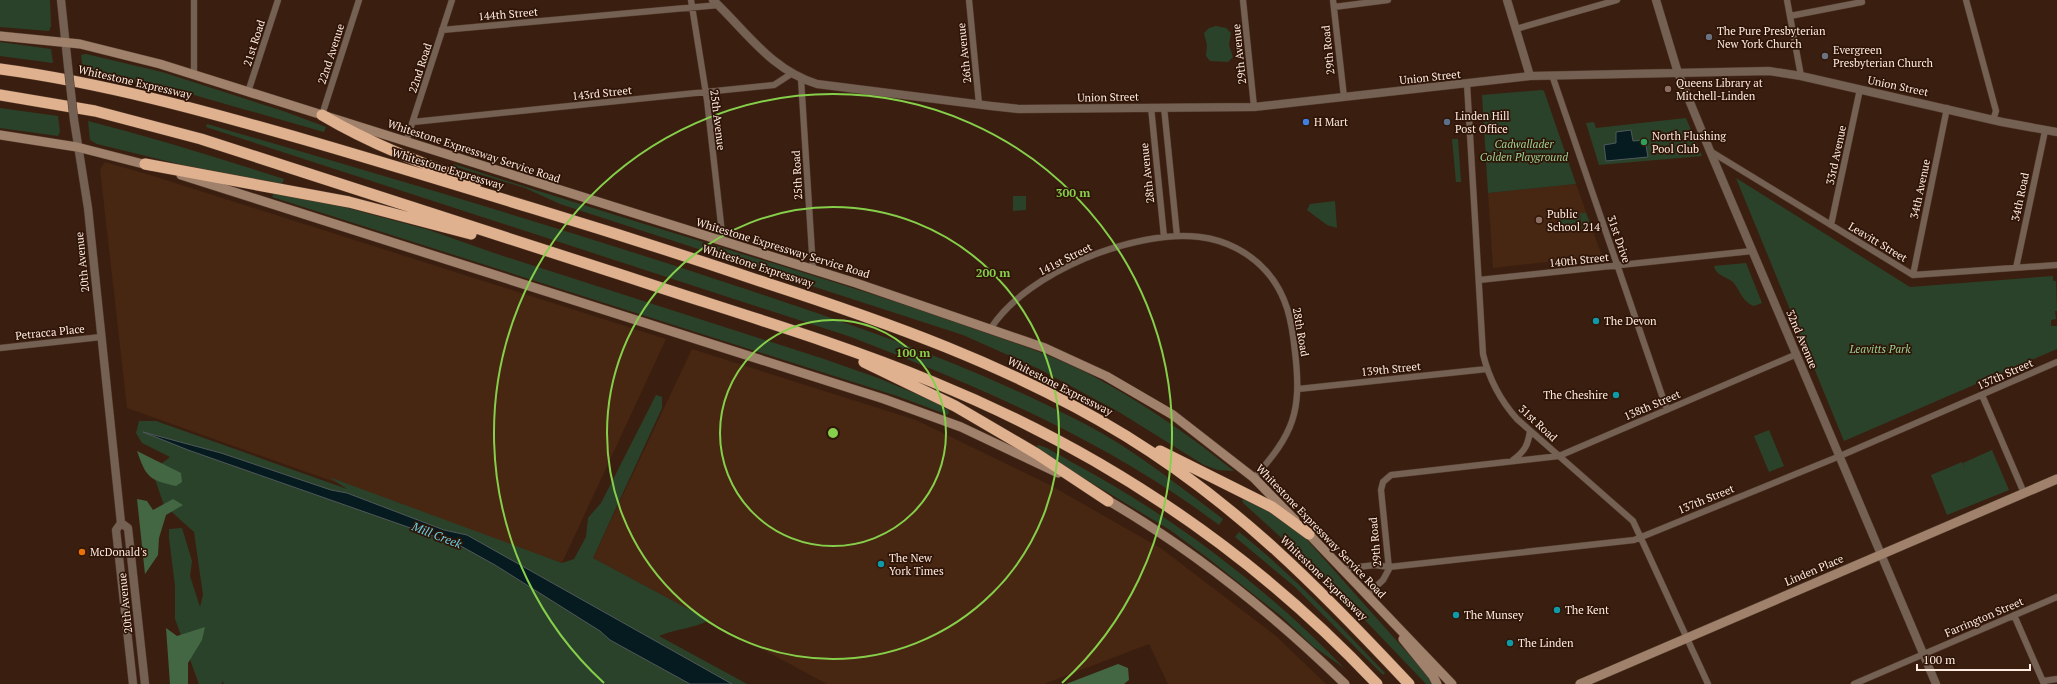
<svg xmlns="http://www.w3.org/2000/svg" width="2057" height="684" viewBox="0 0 2057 684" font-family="'PT Serif',serif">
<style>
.built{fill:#472612}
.green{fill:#2b422a}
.forest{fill:#436742}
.water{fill:#051b20;stroke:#50595a}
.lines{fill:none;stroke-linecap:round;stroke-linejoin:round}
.minor-casing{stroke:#553c2d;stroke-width:7}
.tertiary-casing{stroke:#553c2d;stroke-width:9}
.secondary-casing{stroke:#553c2d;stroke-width:10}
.motorway-casing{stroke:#553c2d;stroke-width:12}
.minor{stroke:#746153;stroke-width:6}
.tertiary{stroke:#746153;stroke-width:8}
.secondary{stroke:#a0816b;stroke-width:9}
.motorway{stroke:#e0b18e;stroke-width:11}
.tertiary-bridge-casing{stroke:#553c2d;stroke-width:9;stroke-linecap:butt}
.tertiary-bridge{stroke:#746153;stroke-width:8}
.ring{fill:none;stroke:#86cf4b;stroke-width:2}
.worship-dot{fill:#6b7280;stroke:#2f1507;stroke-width:1.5}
.education-dot{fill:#8d6e63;stroke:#2f1507;stroke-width:1.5}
.shop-dot{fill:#3f7fe0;stroke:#2f1507;stroke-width:1.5}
.service-dot{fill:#5c6f8a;stroke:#2f1507;stroke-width:1.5}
.leisure-dot{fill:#2e9e5b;stroke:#2f1507;stroke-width:1.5}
.culture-dot{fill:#0f9aa8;stroke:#2f1507;stroke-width:1.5}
.food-dot{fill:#e8710a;stroke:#2f1507;stroke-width:1.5}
.labels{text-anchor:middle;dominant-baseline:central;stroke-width:3.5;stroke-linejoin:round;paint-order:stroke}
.street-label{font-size:11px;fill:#feebe1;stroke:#2f1507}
.poi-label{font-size:11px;fill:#feebe1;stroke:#2f1507;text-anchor:start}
.park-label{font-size:11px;font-style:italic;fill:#99d296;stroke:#2f1507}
.water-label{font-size:12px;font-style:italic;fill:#69d2ea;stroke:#2f1507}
.centre{fill:#86cf4b;stroke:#2f1507;stroke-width:2}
.ring-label{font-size:12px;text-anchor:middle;font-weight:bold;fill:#86cf4b;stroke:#2f1507;stroke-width:3.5;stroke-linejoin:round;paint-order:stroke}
</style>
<rect width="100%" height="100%" fill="#3a1f10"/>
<path class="built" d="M 105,162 L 150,175 L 666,339 L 562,563 L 127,408 L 100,169 Z
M 1576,184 L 1602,256 L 1493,268 L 1488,193 Z
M 692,349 L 916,420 L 1050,485 L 1162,549 L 1276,636 L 1326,684 L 1168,684 L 1149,644 L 1044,684 L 827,684 L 593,558 Z"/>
<path class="green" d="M 0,0 L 50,0 L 51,26 L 49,31 L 0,27 Z
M 1216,26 L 1226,28 L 1231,33 L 1229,45 L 1233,57 L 1228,62 L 1210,61 L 1206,56 L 1207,45 L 1204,33 L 1209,28 Z
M 0,42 L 51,49 L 53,63 L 0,56 Z
M 86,54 L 162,72 L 283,111 L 326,127 L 324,132 L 194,95 L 83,71 L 81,55 Z
M 1542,90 L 1544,91 L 1576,184 L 1488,193 L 1482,95 Z
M 0,108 L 58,116 L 60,132 L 58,136 L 0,128 Z
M 1686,118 L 1702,156 L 1599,165 L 1586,123 L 1594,122 L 1596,128 Z
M 88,121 C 154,138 219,158 284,179 L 282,184 L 183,165 L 97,144 L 90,140 Z
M 207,124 C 380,175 553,225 724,282 C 849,323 970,364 1087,425 C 1136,451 1180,487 1223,519 L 1219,525 C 1108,441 980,387 851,337 L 206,127 Z
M 1452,139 L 1458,139 L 1461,182 L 1456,182 Z
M 454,164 C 556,197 659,229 762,260 C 835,282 908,305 980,331 C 1024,346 1068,361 1109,385 C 1153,410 1194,439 1234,471 L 1218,470 L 1204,465 L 1119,412 L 1039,369 L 963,335 L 560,204 L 525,188 L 453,166 Z
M 1736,178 L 1910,287 L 2053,276 L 2053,281 L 2056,281 L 2057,311 L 2055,311 L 2056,319 L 2051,320 L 2051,326 L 2057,326 L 2057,349 L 1844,441 Z
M 274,193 L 344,207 L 429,230 L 494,253 L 824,359 L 878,378 L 938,403 L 949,411 L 948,415 L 897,396 L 272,197 Z
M 1013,196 L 1026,196 L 1026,210 L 1013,211 Z
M 1335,201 L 1337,228 L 1327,225 L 1307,210 L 1310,204 Z
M 1576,212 L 1579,213 L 1581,230 L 1561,232 L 1558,215 Z
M 1580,213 L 1586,213 L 1591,226 L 1582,228 Z
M 1746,263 L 1762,303 L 1754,306 C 1743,303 1740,290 1733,282 C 1726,276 1716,276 1714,266 Z
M 656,395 L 662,397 L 662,408 L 593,558 L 709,620 C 696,628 674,629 659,636 L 747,684 L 732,684 L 467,535 L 444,530 L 347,493 L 331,490 L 221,453 L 148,433 L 188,450 L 459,545 L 495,565 L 600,631 L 610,640 L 690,684 L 224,684 L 222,681 L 222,684 L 199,684 L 175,619 L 175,586 L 169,538 L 169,529 L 182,528 L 192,561 L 190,576 L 200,607 L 203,595 L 194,532 L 164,505 L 152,471 L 170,457 L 142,443 L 136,433 L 139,421 L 156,421 L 347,489 L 329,477 L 562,563 L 574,559 L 586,537 L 588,518 L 601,503 Z
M 1769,430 L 1784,466 L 1769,472 L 1754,436 Z
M 1037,445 C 1047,446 1067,460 1077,465 C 1172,516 1270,590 1344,668 L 1314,647 L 1281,616 L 1209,559 L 1170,530 L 1039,451 Z
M 1992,450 L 2009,490 L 1947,515 L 1931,475 L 1962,462 L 1965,469 L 1963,463 Z
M 1244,497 L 1268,508 L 1301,533 L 1427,675 L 1432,684 L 1426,684 L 1319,572 L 1242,502 Z
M 1239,532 C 1292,574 1338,624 1385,673 L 1383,675 L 1295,587 L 1235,537 Z"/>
<path class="forest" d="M 137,451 L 181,473 L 182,482 L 176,486 C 149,480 146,477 137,451 Z
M 137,499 L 147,501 L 153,510 L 173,499 L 183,505 L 166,515 L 159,538 L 158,555 L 145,574 Z
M 205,627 L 202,640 L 188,663 L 188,684 L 170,684 L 166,628 L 177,636 Z
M 1118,664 L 1128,668 L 1129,680 L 1124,684 L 1066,684 Z"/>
<path class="water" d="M 1631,130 L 1633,141 L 1645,140 L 1648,157 L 1606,161 L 1604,145 L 1616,143 L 1616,132 Z
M 143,432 L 221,453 L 331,490 L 347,493 L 444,530 L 467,535 L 732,684 L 690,684 L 610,640 L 600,631 L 495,565 L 459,545 L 188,450 Z"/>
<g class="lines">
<g class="minor-casing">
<path id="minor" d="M 691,0 L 707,100 L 723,242
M 969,0 L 979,104
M 1243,0 L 1254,107
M 1333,0 L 1344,97
M 1787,0 L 1801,76
M 1966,0 L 1996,111 L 1993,120
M 1334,7 L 1388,0
M 1790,16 L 1862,2
M 1516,29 L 1617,0
M 442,30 L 719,5
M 194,74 L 194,0
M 1552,75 L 1667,410
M 801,79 L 813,269
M 1467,84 L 1483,354 C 1489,379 1500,400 1517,419 L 1633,521 L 1708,684
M 248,92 L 278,0
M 1151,107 L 1164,237
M 1164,107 L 1177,236
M 322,115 L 359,0
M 413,122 L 774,85 L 791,74
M 406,142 L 452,0
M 1710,151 L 1913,275 L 2057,265
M 1831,225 L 1860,89
M 2016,268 L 2045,131
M 1913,275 L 1947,108
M 1479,280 L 1752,251
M 991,328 C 1027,272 1135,229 1200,237 C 1225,240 1249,252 1266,271 C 1287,294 1292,322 1295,352 C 1302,412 1294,433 1254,478
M 0,348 L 101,337
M 1298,389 L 1487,369
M 1982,395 L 2024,493
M 1513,460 C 1525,451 1528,445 1530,431
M 1342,569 L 1375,565 L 1389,567 L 1634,540 L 1840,456 L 2057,362
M 1367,595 L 1383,580 L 1389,569 L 1381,490 L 1383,482 L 1391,475 L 1559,456 L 1797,354
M 2014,615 L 2044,684
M 2043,681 L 2057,679
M 1854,684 L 2057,597"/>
</g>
<g class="tertiary-casing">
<path id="tertiary" d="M 61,0 L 68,66
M 713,0 C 747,32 771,70 817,84 L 991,106 L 1019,109 L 1254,107 L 1530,76 L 1769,71 L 1801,76 L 2002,122 L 2057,132
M 1507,0 L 1530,76
M 1656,0 L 1678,73 L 1710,151 L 1936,684
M 74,120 L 88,208 L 121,523 L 128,528 L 145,684
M 121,523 L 116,530 L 133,684"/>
</g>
<g class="secondary-casing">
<path id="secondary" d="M 0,36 L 80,44 L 160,64 L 856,283 L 1045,348 L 1106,376 L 1173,415 L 1254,478 L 1295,520
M 0,135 L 77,147 L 151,166
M 181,175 L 884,399 L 961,427 L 1058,473
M 1102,497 C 1191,548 1272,613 1345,684
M 1304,529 L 1452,684
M 1403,639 L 1433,676 L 1437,684
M 1580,684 L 2057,479"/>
</g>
<g class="motorway-casing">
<path id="motorway" d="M 0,69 C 104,83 205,111 306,140 C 382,162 457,185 532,208 C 608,231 683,255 757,280 C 884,321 1012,366 1126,436 C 1238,505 1320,589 1409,684
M 0,95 L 95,111 L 201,139 C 343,184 485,231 628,277 C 730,311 834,341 933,382 C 1102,451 1252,551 1377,684
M 322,115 C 371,144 423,164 476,183
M 145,164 L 349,202 L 471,234
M 864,362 L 955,406 L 1037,454 L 1108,501
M 1160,451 L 1272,507 L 1309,534"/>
</g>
<use href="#minor" class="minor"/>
<use href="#tertiary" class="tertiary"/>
<use href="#secondary" class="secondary"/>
<use href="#motorway" class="motorway"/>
<g class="tertiary-bridge-casing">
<path id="tertiary-bridge" d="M 68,66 L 74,120"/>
</g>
<use href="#tertiary-bridge" class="tertiary-bridge"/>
</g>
<g class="ring">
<circle cx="833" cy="433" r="113"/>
<circle cx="833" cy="433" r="226"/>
<path d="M604 683A339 339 0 1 1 1062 683"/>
</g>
<g class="worship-dot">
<circle cx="1709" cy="37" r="4"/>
<circle cx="1825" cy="56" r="4"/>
</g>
<g class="education-dot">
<circle cx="1668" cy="89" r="4"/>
<circle cx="1539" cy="220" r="4"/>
</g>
<circle class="shop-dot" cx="1306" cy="122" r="4"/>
<circle class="service-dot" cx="1447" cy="122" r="4"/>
<circle class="leisure-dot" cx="1644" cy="142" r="4"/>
<g class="culture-dot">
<circle cx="1596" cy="321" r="4"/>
<circle cx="1616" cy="395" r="4"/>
<circle cx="881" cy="564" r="4"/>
<circle cx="1557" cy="610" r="4"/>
<circle cx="1456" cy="615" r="4"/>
<circle cx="1510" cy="643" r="4"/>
</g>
<circle class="food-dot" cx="82" cy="552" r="4"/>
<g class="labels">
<g class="street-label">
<text transform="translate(508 14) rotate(-5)">144th Street</text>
<text transform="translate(254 43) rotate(-72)">21st Road</text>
<text transform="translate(1328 50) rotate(-96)">29th Road</text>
<text transform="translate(964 53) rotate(-96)">26th Avenue</text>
<text transform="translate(331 54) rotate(-72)">22nd Avenue</text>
<text transform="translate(1239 54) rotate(-96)">29th Avenue</text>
<text transform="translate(420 68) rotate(-72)">22nd Road</text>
<text transform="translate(1430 77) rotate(-6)">Union Street</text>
<text transform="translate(135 82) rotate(13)">Whitestone Expressway</text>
<text transform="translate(1898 86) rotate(12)">Union Street</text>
<text transform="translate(602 93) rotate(-6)">143rd Street</text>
<text transform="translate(1108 97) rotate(-1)">Union Street</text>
<text transform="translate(718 120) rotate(83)">25th Avenue</text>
<text transform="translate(474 151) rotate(18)">Whitestone Expressway Service Road</text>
<text transform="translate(1836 155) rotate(-78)">33rd Avenue</text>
<text transform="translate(448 169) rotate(17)">Whitestone Expressway</text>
<text transform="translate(1147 173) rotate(-96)">28th Avenue</text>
<text transform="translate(797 175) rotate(-93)">25th Road</text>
<text transform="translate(1920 189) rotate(-78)">34th Avenue</text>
<text transform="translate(2020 197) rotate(-78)">34th Road</text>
<text transform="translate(1619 239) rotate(71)">31st Drive</text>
<text transform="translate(1878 242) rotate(31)">Leavitt Street</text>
<text transform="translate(783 248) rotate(17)">Whitestone Expressway Service Road</text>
<text transform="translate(1065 259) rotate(-27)">141st Street</text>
<text transform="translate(1579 260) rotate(-6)">140th Street</text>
<text transform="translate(82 262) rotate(-96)">20th Avenue</text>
<text transform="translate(758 266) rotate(18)">Whitestone Expressway</text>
<text transform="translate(50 332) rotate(-6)">Petracca Place</text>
<text transform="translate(1301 332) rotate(80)">28th Road</text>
<text transform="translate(1802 339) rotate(67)">32nd Avenue</text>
<text transform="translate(1391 369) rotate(-6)">139th Street</text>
<text transform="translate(2005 374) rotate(-24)">137th Street</text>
<text transform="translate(1060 386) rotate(27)">Whitestone Expressway</text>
<text transform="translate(1652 405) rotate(-23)">138th Street</text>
<text transform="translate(1538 423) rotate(43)">31st Road</text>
<text transform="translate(1706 499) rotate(-22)">137th Street</text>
<text transform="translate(1321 531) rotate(46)">Whitestone Expressway Service Road</text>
<text transform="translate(1375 542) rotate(-95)">29th Road</text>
<text transform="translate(1814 570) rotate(-23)">Linden Place</text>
<text transform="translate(1324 578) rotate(44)">Whitestone Expressway</text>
<text transform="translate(125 603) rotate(-96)">20th Avenue</text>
<text transform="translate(1984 617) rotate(-23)">Farrington Street</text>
</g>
<g class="poi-label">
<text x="1717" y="31">The Pure Presbyterian<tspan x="1717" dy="13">New York Church</tspan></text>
<text x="1833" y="50">Evergreen<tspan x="1833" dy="13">Presbyterian Church</tspan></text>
<text x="1676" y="83">Queens Library at<tspan x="1676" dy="13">Mitchell-Linden</tspan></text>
<text x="1455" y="116">Linden Hill<tspan x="1455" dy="13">Post Office</tspan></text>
<text x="1314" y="122">H Mart</text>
<text x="1652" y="136">North Flushing<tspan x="1652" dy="13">Pool Club</tspan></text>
<text x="1547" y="214">Public<tspan x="1547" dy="13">School 214</tspan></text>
<text x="1604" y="321">The Devon</text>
<text x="1608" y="395" text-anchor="end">The Cheshire</text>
<text x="90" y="552">McDonald's</text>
<text x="889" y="558">The New<tspan x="889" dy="13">York Times</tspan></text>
<text x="1565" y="610">The Kent</text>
<text x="1464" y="615">The Munsey</text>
<text x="1518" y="643">The Linden</text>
</g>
<g class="park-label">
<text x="1524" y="144">Cadwallader<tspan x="1524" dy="13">Colden Playground</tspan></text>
<text x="1880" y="349">Leavitts Park</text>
</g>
<g class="water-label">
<text transform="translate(437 535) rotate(21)">Mill Creek</text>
</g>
</g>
<circle cx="833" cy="433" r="6" class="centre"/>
<g class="ring-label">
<text x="1073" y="197">300 m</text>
<text x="993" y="277">200 m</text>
<text x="913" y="357">100 m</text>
</g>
<path d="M1917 664v6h113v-6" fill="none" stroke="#feebe1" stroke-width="2"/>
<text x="1923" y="664" font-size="12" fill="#feebe1" stroke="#2f1507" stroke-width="3" paint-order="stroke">100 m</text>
</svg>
